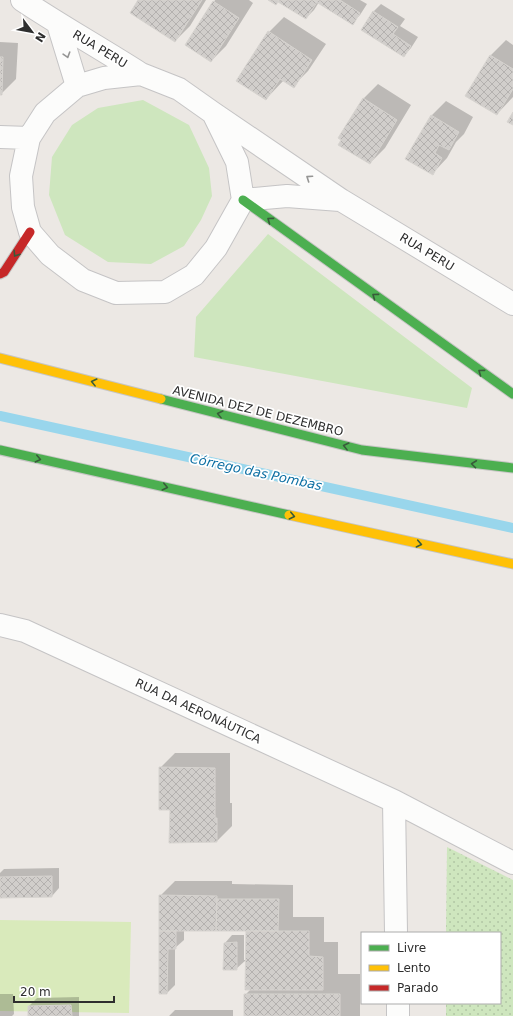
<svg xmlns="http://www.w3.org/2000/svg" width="513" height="1016" viewBox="0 0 513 1016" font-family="'DejaVu Sans',sans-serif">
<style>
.grass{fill:#cee6be}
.park{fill:url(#park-dots)}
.pitch{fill:#d9eabb}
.shadow{fill:#0003}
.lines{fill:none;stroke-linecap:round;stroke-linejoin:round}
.stream{stroke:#99d6ec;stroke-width:10}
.building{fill:url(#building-cross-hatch);stroke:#d7d4d0}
.street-casing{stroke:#c5c4c5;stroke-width:24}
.fast-casing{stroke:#c6c5c4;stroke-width:11}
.slow-casing{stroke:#c6c5c4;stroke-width:11}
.jam-casing{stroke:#c6c5c4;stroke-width:11}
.street{stroke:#fcfcfb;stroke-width:22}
.fast{stroke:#4caf50;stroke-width:9}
.slow{stroke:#ffc107;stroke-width:9}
.jam{stroke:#c62828;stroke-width:9}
.oneway{stroke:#959594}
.oneway2{stroke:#385b3a}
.labels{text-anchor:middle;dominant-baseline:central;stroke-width:3.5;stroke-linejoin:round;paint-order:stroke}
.street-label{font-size:12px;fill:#2e2e2e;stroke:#fff}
.water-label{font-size:13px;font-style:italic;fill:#0d6fa3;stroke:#fff}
</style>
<defs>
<pattern id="park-dots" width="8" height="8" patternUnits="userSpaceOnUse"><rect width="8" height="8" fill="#cee6be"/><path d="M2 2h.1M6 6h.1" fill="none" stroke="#b1c6a4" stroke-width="1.8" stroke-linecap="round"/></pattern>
<pattern id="building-cross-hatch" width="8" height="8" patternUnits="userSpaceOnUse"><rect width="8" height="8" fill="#d1cecb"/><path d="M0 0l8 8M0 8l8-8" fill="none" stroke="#b4b1af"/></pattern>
</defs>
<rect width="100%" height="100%" fill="#ece8e4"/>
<path class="grass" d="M 143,100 L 189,125 L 209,168 L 212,196 L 201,220 L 184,246 L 151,264 L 108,262 L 65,235 L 49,195 L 52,157 L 72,125 L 98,108 Z
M 268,234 L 472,388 L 467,408 L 194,357 L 196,317 Z"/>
<path class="park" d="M 447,847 L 513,880 L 513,1016 L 446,1016 L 446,1003 L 500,1003 L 500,933 L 446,933 Z"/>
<path class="pitch" d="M 0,920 L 131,922 L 129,1013 L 0,1011 Z"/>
<path class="shadow" d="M 139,0 L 206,0 L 190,26 L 175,41 Z
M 215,0 L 249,0 L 253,3 L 226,46 L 211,61 L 214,2 Z
M 270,0 L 360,0 L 367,4 L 360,15 L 352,23 L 319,2 L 314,10 L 306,18 L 279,1 L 276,4 Z
M 381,4 L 405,19 L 400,26 L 418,37 L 411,48 L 404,56 L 373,12 Z
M 284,17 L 326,44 L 308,71 L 293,86 L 284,80 L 266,99 L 269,32 Z
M 506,40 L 513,45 L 513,97 L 497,114 L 466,96 L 491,55 Z
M 0,42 L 18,43 L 16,79 L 1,94 L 0,94 Z
M 378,84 L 411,105 L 385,148 L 370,163 L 363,99 Z
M 446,101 L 473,117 L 464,134 L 456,142 L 447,158 L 433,173 L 431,116 Z
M 175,753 L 230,753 L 230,803 L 232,803 L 232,826 L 217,841 L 171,809 L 160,768 Z
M 59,868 L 59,888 L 52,896 L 0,897 L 0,873 L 4,869 Z
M 175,881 L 232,881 L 232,884 L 293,885 L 293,917 L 324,917 L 324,942 L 338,942 L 338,974 L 360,974 L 360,1016 L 245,1016 L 245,995 L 251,989 L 247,930 L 184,930 L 184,940 L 175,948 L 175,985 L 167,993 L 160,896 Z
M 232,935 L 244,935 L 244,960 L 246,960 L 236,969 L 225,943 Z
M 0,994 L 13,994 L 14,1014 L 12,1016 L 0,1016 Z
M 79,997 L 79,1016 L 29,1016 L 29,1006 L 37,998 Z
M 175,1010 L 233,1010 L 233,1016 L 169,1016 Z"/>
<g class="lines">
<path class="stream" d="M 0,416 L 513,528"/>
</g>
<path class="building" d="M 138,0 L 202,0 L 175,42 L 130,13 Z
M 268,0 L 279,0 L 276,5 Z
M 279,0 L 313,0 L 317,2 L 306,19 L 278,2 Z
M 313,0 L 340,0 L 360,13 L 353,25 Z
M 213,1 L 239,18 L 211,62 L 185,45 Z
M 373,11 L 398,27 L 393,34 L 411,46 L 404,57 L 361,30 Z
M 268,31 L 312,60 L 294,88 L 280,79 L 266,100 L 236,81 Z
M 490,55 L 513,69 L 513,89 L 497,115 L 465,96 Z
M 0,57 L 3,57 L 2,95 L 0,95 Z
M 363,98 L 397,120 L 370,164 L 338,145 L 341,140 L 338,138 Z
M 513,112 L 513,125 L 507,122 Z
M 431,115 L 459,132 L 449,150 L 439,145 L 435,153 L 442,158 L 433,175 L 405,159 Z
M 159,767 L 215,768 L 215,818 L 217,818 L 217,842 L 169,843 L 170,810 L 159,810 Z
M 52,876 L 52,897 L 0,898 L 0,877 Z
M 159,895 L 217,896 L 216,931 L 159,931 Z
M 217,899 L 279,899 L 278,931 L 216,931 Z
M 159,931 L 176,931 L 176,949 L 168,949 L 167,994 L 159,994 Z
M 246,931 L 309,931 L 309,956 L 323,957 L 323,990 L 245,990 Z
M 237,942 L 237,970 L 223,970 L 224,943 Z
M 244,994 L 340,994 L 340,1016 L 244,1016 Z
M 71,1005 L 72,1016 L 28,1016 L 28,1006 Z"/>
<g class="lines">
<g class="street-casing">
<path id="street" d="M 22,0 C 61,26 102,49 141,74
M 58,24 L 77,86
M 213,113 L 237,162 L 243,200 L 216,248 L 194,275 L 165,292 L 116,293 L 83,280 L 50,255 L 30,232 L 23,207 L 21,176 L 29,138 L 45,113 L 77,86 L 104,78 L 141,74 L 179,89 L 213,113 L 341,200 L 513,304
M 0,137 L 29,138
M 243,200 L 287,196 L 340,200
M 0,625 L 25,631 L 394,801 L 513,863
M 394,801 L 396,933
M 398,1003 L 398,1016"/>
</g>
<g class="fast-casing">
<path id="fast" d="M 243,200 L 513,394
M 161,399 L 362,450 L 513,468
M 0,450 L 289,515"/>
</g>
<g class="slow-casing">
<path id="slow" d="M 0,358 L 161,399
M 289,515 L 513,564"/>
</g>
<g class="jam-casing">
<path id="jam" d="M 0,274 L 4,272 L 30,232"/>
</g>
<use href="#street" class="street"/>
<use href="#fast" class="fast"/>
<use href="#slow" class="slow"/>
<use href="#jam" class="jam"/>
</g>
<defs><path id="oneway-chevron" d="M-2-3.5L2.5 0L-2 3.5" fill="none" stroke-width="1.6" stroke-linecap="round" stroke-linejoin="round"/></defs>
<g class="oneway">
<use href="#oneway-chevron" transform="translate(67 55) rotate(73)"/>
<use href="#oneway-chevron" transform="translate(309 178) rotate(-146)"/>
</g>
<g class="oneway2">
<use href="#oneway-chevron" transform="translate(270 220) rotate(-144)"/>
<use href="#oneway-chevron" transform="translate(16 254) rotate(123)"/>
<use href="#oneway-chevron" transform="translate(375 296) rotate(-144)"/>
<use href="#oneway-chevron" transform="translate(481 372) rotate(-144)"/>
<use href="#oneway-chevron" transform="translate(94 382) rotate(-166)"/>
<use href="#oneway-chevron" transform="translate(220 414) rotate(-166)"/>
<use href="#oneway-chevron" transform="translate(346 446) rotate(-166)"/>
<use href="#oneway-chevron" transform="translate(38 459) rotate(13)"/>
<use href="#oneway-chevron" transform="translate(474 464) rotate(-173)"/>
<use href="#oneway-chevron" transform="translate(165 487) rotate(13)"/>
<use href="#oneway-chevron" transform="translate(292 516) rotate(13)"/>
<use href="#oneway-chevron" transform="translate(419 544) rotate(12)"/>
</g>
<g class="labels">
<g class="street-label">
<text transform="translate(100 49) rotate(31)">RUA PERU</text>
<text transform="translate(427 252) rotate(31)">RUA PERU</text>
<text transform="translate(258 411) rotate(14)">AVENIDA DEZ DE DEZEMBRO</text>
<text transform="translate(198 711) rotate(25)">RUA DA AERONÁUTICA</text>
</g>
<g class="water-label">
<text transform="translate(256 472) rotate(12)">Córrego das Pombas</text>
</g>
</g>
<rect x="361" y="932" width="140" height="72" fill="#ffffff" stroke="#ababab"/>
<rect x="369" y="945" width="20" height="6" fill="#4caf50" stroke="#ababab"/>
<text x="397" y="952" font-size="12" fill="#2e2e2e">Livre</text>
<rect x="369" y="965" width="20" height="6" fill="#ffc107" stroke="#ababab"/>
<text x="397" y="972" font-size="12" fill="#2e2e2e">Lento</text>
<rect x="369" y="985" width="20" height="6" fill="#c62828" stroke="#ababab"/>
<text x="397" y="992" font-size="12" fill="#2e2e2e">Parado</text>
<g transform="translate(32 32) rotate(122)" stroke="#ffffff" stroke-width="3" paint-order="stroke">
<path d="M0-3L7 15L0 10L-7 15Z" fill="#2e2e2e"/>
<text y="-6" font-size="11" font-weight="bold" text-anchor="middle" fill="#2e2e2e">N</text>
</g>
<path d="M14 996v6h100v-6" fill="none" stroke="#2e2e2e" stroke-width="2"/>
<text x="20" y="996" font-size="12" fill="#2e2e2e" stroke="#ffffff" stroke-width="3" paint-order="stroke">20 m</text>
</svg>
